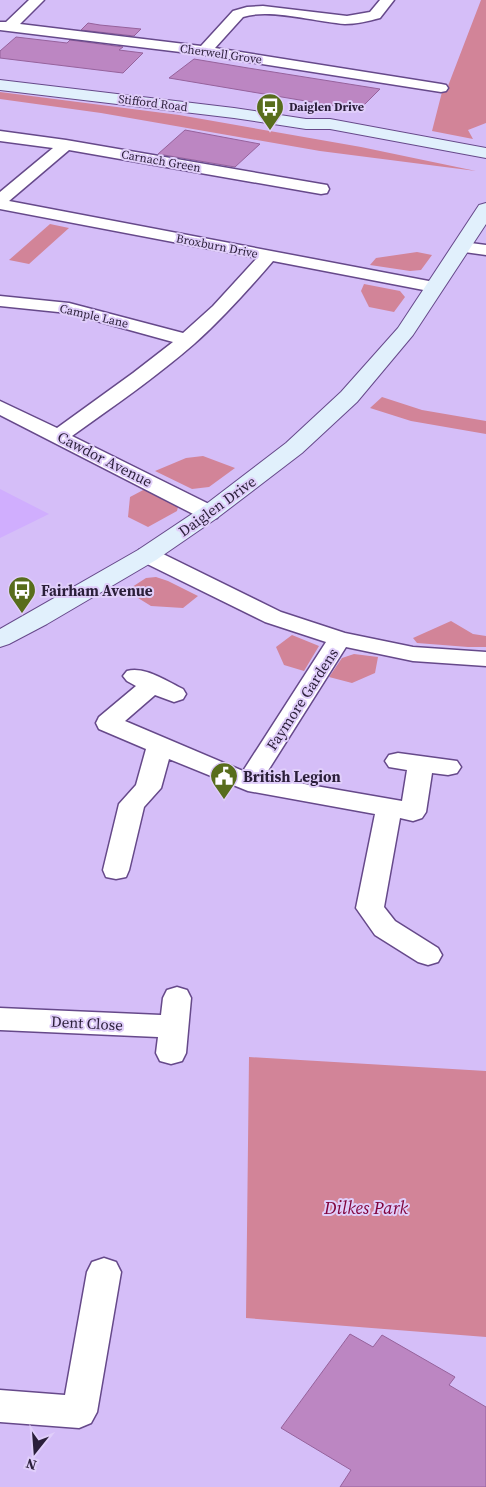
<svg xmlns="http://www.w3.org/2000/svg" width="486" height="1487" viewBox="0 0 486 1487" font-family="'Source Serif 4',serif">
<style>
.built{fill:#d0aefe}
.green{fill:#d28498}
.building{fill:#bc86c2;stroke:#96629c}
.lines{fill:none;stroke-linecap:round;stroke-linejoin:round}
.street-casing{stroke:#66498a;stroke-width:3}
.secondary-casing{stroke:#66498a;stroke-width:2}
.street{fill:#fff;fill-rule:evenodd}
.secondary{fill:#e1f0fc;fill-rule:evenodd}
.labels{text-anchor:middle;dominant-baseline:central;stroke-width:4;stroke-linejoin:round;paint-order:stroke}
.far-street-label{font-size:12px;fill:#2b1f3a;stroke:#e0cefa}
.far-poi-label{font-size:12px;font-weight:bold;fill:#2b1f3a;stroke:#e0cefa;text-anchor:start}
.street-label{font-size:15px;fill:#2b1f3a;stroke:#e0cefa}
.poi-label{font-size:15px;font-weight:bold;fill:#2b1f3a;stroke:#e0cefa;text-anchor:start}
.near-park-label{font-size:18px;font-style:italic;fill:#80043c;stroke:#e0cefa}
</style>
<rect width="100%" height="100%" fill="#d5bef8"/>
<path class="built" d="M 0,489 L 49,514 L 0,538 Z"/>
<path class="green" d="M 481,0 L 486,0 L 486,123 L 468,130 L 473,139 L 432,131 L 442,92 L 448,86 Z
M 0,92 L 179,115 L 361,147 L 476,171 L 320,151 L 101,113 L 0,99 Z
M 50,224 L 69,228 L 29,264 L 9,260 Z
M 417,252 L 432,255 L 421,270 L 410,271 L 370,265 L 376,258 Z
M 364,284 L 400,291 L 405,297 L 394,312 L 369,307 L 361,291 Z
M 382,397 L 422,410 L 486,421 L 486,434 L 411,421 L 370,408 Z
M 203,456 L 235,468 L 209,487 L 192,489 L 155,471 L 186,458 Z
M 147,488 L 179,503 L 177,511 L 148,527 L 128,517 L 130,497 Z
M 156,577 L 168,581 L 198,596 L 183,608 L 151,606 L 130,593 L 129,589 L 146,578 Z
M 451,621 L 473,634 L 486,636 L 486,647 L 468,647 L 417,643 L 413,638 Z
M 292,635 L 319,646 L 304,671 L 284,665 L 276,647 Z
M 354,654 L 378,657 L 375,673 L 352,683 L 329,677 L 342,658 Z
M 249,1057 L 486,1071 L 486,1337 L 246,1318 Z"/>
<path class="building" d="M 88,23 L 100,25 L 141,29 L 134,36 L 81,30 Z
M 16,37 L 67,43 L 70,40 L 123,47 L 119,50 L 143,53 L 123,73 L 0,58 L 0,51 Z
M 194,59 L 248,68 L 380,89 L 359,110 L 169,78 Z
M 185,130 L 260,144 L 235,167 L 158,154 Z
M 350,1334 L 373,1347 L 382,1335 L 455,1377 L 449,1385 L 486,1407 L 486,1487 L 340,1487 L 351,1470 L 281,1428 Z"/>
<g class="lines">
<g class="street-casing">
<path id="street" d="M 29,0 L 44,0 L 20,24 L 201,46 L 233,11 L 247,7 L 263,6 L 347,16 L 370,12 L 380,0 L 394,0 L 380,18 C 369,21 356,24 345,24 C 316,22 269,8 243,17 L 215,48 L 441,84 L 446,85 L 448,88 L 446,91 L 441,92 L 205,55 L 0,30 L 0,22 L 6,22 Z
M 0,131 L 66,140 L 321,184 L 327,185 L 329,189 L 327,193 L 321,194 L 69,150 L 9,201 L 434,282 L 440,283 L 443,287 L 440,291 L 434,292 L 273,261 C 248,290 222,319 194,344 C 156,377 114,406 72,436 L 217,508 L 220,513 L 217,518 L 209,519 L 201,518 L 0,415 L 0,401 L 57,428 L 133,373 L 173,342 L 68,313 L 0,306 L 0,296 L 69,303 L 183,333 L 213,306 L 257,258 L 0,209 L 0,192 L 53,148 L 0,141 Z
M 463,242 L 486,245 L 486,255 L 457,251 L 454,247 L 457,243 Z
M 147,548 L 155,550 L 281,612 L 345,633 L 413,647 L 486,652 L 486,666 L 413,661 L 346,647 L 264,777 L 402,801 L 407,770 L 389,767 L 385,761 L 389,755 L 398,753 L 457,761 L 461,767 L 457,773 L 448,775 L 432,773 L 426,812 L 422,818 L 413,821 L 400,818 L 384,907 L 395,921 L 438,948 L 442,955 L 438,962 L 428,965 L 418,962 L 375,935 L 356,908 L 375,814 L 248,791 L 169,759 L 161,788 L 144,807 L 129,870 L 126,877 L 116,879 L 106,877 L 103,870 L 119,804 L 136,785 L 146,749 L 99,729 L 96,723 L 99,717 L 136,686 L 127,681 L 123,676 L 127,671 C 145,666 166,681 183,689 L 186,694 L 183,699 L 174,702 L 155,695 L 125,721 L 243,771 L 326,642 L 265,622 L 139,560 L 136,555 L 139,550 Z
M 177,987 L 187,990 L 191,998 L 186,1053 L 182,1061 L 171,1064 L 160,1061 L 156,1053 L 158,1037 L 0,1030 L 0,1008 L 161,1015 L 163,998 L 167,990 Z
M 104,1258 L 116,1262 L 121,1272 L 97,1412 L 91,1423 L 79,1428 L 0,1422 L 0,1390 L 65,1395 L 87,1272 L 92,1262 Z"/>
</g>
<g class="secondary-casing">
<path id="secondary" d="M 0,80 L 234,108 L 306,119 L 330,119 L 486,148 L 486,158 L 330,129 L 306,129 L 234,118 L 0,90 Z
M 486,203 L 486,224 L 413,335 L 357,402 L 302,453 L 217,518 L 156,560 L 47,624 L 9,644 L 0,647 L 0,629 L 138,550 L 201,508 L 286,443 L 341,392 L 398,328 L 479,205 Z"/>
</g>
<use href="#street" class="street"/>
<use href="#secondary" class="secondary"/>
</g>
<defs>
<g id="bus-pin" transform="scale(1.4375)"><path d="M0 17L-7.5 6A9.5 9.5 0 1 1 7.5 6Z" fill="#586d1c" stroke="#e0cefa"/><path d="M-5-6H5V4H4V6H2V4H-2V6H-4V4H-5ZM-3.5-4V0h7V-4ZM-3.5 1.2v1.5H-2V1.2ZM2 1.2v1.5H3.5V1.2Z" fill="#fff"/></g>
<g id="civic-pin" transform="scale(1.4375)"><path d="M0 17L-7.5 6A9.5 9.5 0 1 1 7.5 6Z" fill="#586d1c" stroke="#e0cefa"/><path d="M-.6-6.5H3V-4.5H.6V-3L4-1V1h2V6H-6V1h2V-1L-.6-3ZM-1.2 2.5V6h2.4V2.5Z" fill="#fff"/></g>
</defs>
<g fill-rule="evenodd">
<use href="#bus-pin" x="270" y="107"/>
<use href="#bus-pin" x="22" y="590"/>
<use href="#civic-pin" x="224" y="776"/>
</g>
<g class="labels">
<g class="far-street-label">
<text transform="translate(221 54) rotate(8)">Cherwell Grove</text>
<text transform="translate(153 103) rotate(7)">Stifford Road</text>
<text transform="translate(161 161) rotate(10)">Carnach Green</text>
<text transform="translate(217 246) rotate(11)">Broxburn Drive</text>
<text transform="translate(94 316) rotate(13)">Cample Lane</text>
</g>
<g class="far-poi-label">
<text x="289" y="107">Daiglen Drive</text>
</g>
<g class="street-label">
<text transform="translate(105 459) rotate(27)">Cawdor Avenue</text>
<text transform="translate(217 506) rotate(-36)">Daiglen Drive</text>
<text transform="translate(302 699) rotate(-57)">Faymore Gardens</text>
<text transform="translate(87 1023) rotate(3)">Dent Close</text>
</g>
<g class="poi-label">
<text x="41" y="590">Fairham Avenue</text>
<text x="243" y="776">British Legion</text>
</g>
<g class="near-park-label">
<text x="366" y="1207">Dilkes Park</text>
</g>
</g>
<g transform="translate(35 1452) rotate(197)" stroke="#e0cefa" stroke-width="4" paint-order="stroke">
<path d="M0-4L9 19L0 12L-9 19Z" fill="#2b1f3a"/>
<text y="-8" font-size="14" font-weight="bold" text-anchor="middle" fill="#2b1f3a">N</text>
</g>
</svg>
